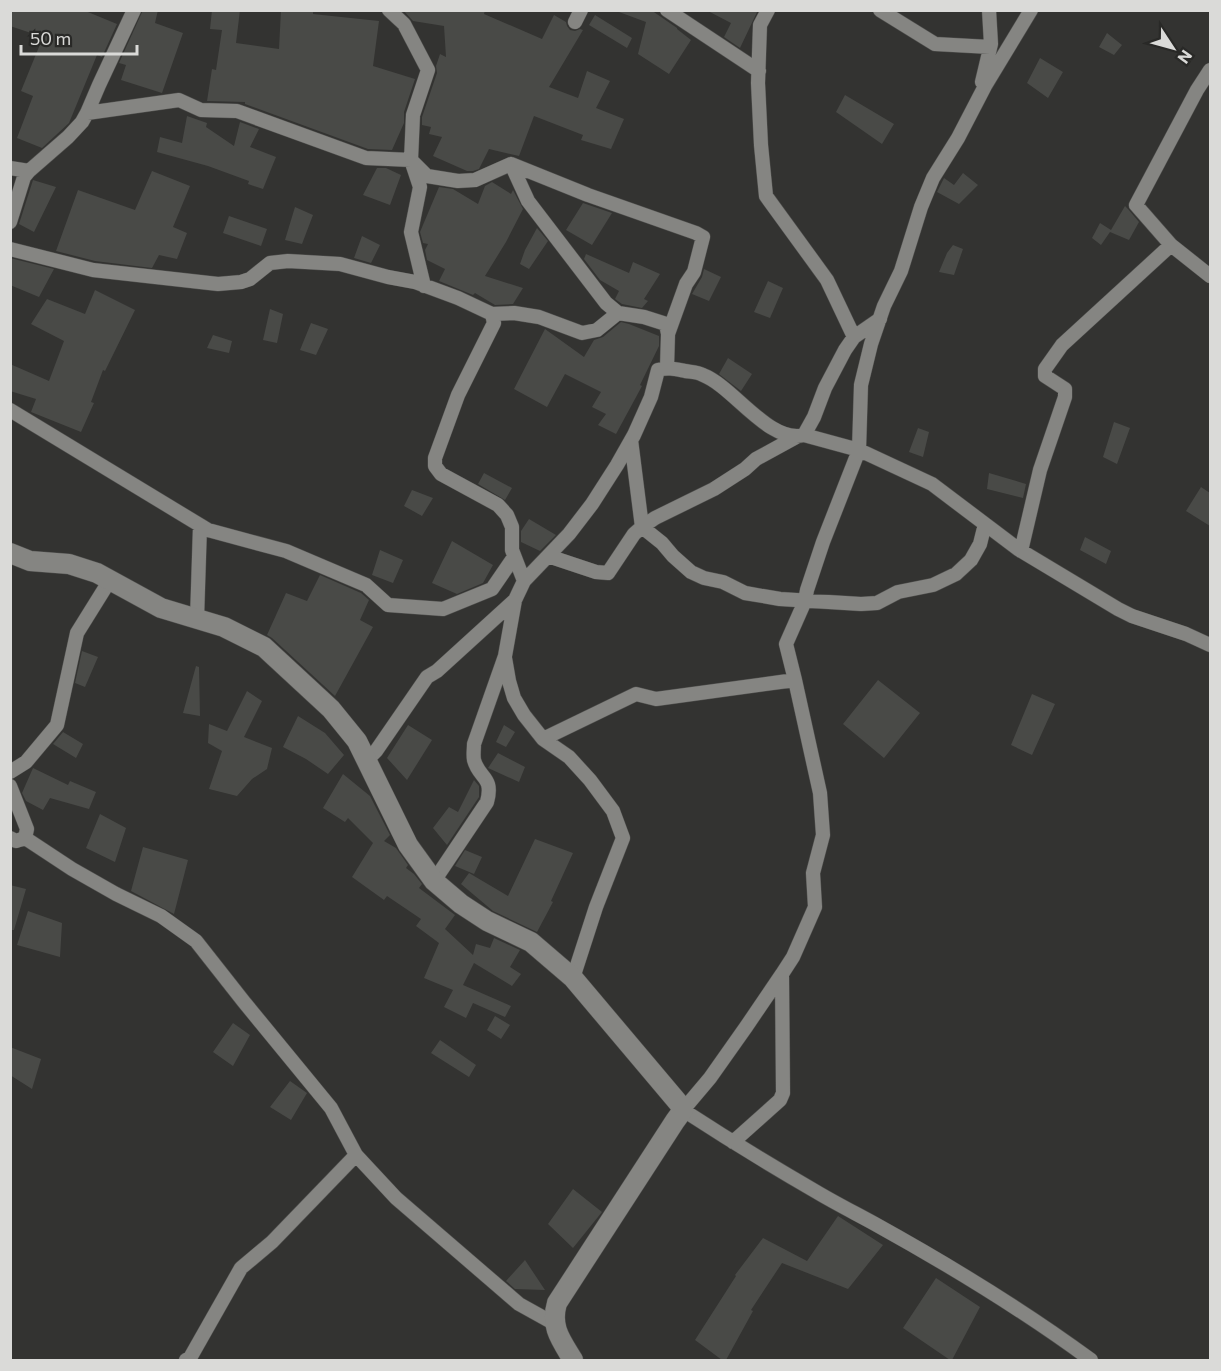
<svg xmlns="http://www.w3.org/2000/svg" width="1221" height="1371" viewBox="0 0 1221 1371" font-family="Commissioner,sans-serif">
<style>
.building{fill:#494a47}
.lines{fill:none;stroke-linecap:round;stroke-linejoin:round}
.street-casing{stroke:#50504e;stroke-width:15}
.secondary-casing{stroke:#50504e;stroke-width:21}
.street{stroke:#858582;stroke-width:14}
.secondary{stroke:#858582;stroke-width:20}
</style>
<rect width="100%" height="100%" fill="#333331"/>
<path class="building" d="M 10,10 L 83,10 L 117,24 L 102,57 L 97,55 L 69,123 L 42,148 L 17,138 L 33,96 L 21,91 L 43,37 L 10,26 Z
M 143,10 L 158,10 L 155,23 L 183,33 L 162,93 L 121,80 L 126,65 L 119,63 Z
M 212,10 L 240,10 L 236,43 L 279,49 L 281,10 L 313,10 L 313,14 L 379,21 L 373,66 L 415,79 L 404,112 L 404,123 L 392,150 L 368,149 L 245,104 L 245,102 L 207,101 L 212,69 L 216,70 L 222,30 L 210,29 Z
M 403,10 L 485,10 L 484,14 L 542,39 L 554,15 L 566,22 L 567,26 L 570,30 L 575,31 L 580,29 L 583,30 L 549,87 L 578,98 L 587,71 L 610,81 L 596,108 L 624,119 L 611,149 L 581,140 L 583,135 L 534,116 L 519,156 L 489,149 L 479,169 L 473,171 L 467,171 L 433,156 L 442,137 L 429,134 L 431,127 L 422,125 L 422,117 L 437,73 L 436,66 L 440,54 L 446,57 L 444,26 L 413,21 Z
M 620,10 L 651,10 L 677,28 L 677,29 L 691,40 L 669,74 L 638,54 L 646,22 L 619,12 Z
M 706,10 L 758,10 L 740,48 L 724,37 L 731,23 Z
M 595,15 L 632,38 L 627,48 L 589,25 Z
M 1107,33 L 1122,45 L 1114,55 L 1099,47 Z
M 1040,58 L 1063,72 L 1048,98 L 1027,83 Z
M 845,95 L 894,124 L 882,144 L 836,112 Z
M 187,116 L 207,123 L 206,127 L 234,146 L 240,122 L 259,129 L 250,147 L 276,157 L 263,189 L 248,184 L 249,181 L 208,166 L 157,152 L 160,137 L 182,143 Z
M 377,168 L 386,168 L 401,175 L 390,205 L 363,195 Z
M 152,171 L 190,186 L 173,227 L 187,233 L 177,259 L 159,255 L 152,268 L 95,261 L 56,251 L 78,190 L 135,210 Z
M 963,173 L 978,185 L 959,204 L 937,192 L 944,178 L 954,185 Z
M 33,180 L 56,187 L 34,232 L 19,224 Z
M 492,182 L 511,194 L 513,190 L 523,209 L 506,242 L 485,276 L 523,288 L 513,304 L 495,305 L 475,293 L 473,295 L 439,281 L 445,269 L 427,260 L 425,250 L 428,244 L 423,243 L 420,232 L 439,187 L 453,189 L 478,204 L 485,186 Z
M 583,203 L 612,213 L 592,245 L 566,230 Z
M 1125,206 L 1128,209 L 1139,222 L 1129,240 L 1110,232 L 1101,245 L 1092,238 L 1100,223 L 1111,230 Z
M 295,207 L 313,215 L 302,244 L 285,240 Z
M 229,216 L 267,229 L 261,246 L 223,233 Z
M 537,228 L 548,241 L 529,269 L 520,264 L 525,250 Z
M 362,236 L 380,245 L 371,263 L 354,258 Z
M 953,245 L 963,249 L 954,275 L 939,272 L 947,253 Z
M 586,254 L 629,273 L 633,262 L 660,274 L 644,299 L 648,301 L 642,308 L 622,304 L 615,299 L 619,291 L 600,280 L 584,259 Z
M 10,258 L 54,269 L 39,297 L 10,285 Z
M 704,269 L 721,277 L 709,301 L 692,294 L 702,277 Z
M 768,281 L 783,288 L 770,318 L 754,312 Z
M 95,290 L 135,310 L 105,371 L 103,370 L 91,402 L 94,403 L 81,432 L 31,412 L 36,399 L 10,391 L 10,364 L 49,381 L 64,341 L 31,324 L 47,299 L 85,314 Z
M 270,309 L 283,314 L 277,343 L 263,340 Z
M 621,322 L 629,324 L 659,336 L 659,346 L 640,385 L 642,386 L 616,434 L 598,425 L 606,414 L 592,407 L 601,392 L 565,374 L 547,407 L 514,389 L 545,329 L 584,357 L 594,340 L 603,337 Z
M 311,323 L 328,329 L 316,355 L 300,350 Z
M 213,335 L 232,341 L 229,353 L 207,348 Z
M 728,358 L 752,374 L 741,391 L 719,374 Z
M 1114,422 L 1130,428 L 1117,464 L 1103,457 Z
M 918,428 L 929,432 L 923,457 L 909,452 Z
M 484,473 L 512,488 L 505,500 L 478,484 Z
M 989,473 L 1026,484 L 1023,498 L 987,489 Z
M 1201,487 L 1210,493 L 1210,526 L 1186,511 Z
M 412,490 L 433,498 L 422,516 L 404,506 Z
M 529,519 L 556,535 L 540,551 L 521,542 L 521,531 Z
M 1085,537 L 1111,551 L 1106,564 L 1080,550 Z
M 452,541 L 493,565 L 483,583 L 457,594 L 432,583 Z
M 380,550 L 403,560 L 393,583 L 372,575 Z
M 320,575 L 361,593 L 369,600 L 360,620 L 373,627 L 335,696 L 272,638 L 267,635 L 286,593 L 307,601 Z
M 82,651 L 98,657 L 85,687 L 75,683 Z
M 196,666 L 199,667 L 200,716 L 183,713 Z
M 878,680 L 920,713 L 884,758 L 843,724 Z
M 247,691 L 262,701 L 244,737 L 272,748 L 267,769 L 252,779 L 237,796 L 209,789 L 222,751 L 208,743 L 209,724 L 227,731 Z
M 1032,694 L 1055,704 L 1032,755 L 1011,745 Z
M 298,716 L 325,733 L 344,755 L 328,774 L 306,759 L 283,747 Z
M 408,725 L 432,740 L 407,780 L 387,758 Z
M 504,725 L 515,732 L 506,747 L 496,742 Z
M 63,732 L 83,744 L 76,758 L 53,744 Z
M 498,753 L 525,767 L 519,782 L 488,768 Z
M 33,768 L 68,785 L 70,781 L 96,792 L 89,809 L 50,798 L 43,810 L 26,801 L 22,793 Z
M 343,774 L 370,796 L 390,835 L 384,841 L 396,848 L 408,865 L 406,868 L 414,874 L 422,884 L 419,888 L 455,915 L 445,929 L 473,955 L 476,944 L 490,948 L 494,938 L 520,950 L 510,967 L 521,974 L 512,986 L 474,963 L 463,985 L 511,1006 L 505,1017 L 473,1003 L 466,1018 L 444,1007 L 453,990 L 424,978 L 439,943 L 416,926 L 421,919 L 387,896 L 384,900 L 352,877 L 373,843 L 348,818 L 345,822 L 323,808 Z
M 474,780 L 479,786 L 479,797 L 447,845 L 433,828 L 449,807 L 458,812 Z
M 100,814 L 126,828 L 115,862 L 86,848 Z
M 535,839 L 573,853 L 551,901 L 553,902 L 537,932 L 493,911 L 461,884 L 469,873 L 508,896 Z
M 143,847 L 188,860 L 174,914 L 131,891 Z
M 465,850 L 482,857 L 474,874 L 455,866 Z
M 10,885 L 26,889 L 14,930 L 10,930 Z
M 28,911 L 62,923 L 60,957 L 17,945 Z
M 495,1016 L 510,1025 L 501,1039 L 487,1030 Z
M 233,1023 L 250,1035 L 233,1066 L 213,1052 Z
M 440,1040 L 476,1065 L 469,1077 L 431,1053 Z
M 10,1047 L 41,1059 L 32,1089 L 10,1075 Z
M 290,1081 L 307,1093 L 291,1120 L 270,1107 Z
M 573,1189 L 602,1212 L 573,1248 L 548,1224 Z
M 838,1216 L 883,1245 L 848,1289 L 782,1263 L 751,1310 L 753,1311 L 726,1360 L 722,1360 L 695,1340 L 736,1276 L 735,1275 L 763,1238 L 807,1261 Z
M 525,1260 L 545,1290 L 515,1289 L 506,1281 Z
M 936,1278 L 980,1307 L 952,1360 L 950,1360 L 903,1328 Z"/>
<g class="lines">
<g class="street-casing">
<path id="street" d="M 389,10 L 404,24 L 428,70 L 413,115 L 411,160 L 427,176 L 458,181 L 475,180 L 511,164 L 528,201 L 606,303 L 618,313 L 644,317 L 666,324 L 668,334 L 667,368
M 667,10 L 759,71
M 768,10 L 760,25 L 758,83 L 761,145 L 766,196 L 827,280 L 854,337
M 880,10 L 935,44 L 990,47
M 1031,10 L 985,86 L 958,138 L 933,178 L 921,207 L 901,271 L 884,306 L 871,344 L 861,385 L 859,450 L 823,542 L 807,590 L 805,601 L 786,644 L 795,680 L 820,793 L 823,835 L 813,873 L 815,907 L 793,957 L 782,974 L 746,1027 L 710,1078 L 683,1110 C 726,1138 770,1165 815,1191 C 835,1203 855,1213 875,1224 C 949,1265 1023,1310 1091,1360
M 575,22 L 581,10
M 982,82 L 991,44 L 989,10
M 87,113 L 179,100 L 201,110 L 237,111 L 366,158 L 411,160 L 420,187 L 411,232 L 424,286
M 511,164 L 588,195 L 696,233 L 703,237 L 694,272 L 686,284 L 668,334
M 10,168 L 29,171
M 10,222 L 24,177 L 29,171 L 68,137 L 82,122 L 87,113 L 99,85 L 134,10
M 1171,245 L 1210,276
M 10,249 L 93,270 L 218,284 L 241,282 L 250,279 L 270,263 L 288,261 L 340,264 L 388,277 L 415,282 L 458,298 L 492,314 L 514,313 L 539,317 L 582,333 L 597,330 L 618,313
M 492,314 L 494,323 L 458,395 L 435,458 L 435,466 L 441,474 L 498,505 L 507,515 L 512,527 L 512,550 L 524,581
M 880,319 L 854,337 L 845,350 L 825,388 L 814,417 L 804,435 L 859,450 L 932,484 L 1018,549 L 1118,609 L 1132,616 L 1186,634 L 1210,645
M 10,410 L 208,530 L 286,551 L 366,585 L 388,605 L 443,609 L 492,589 L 514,557
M 631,440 L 642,527 L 662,543 L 673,556 L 691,572 L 704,578 L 723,582 L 745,593 L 780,599 L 861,604 L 877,603 L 898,592 L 933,585 L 956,574 L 971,560 L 980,544 L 985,524
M 1021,551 L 1040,470 L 1065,397 L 1065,389 L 1045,376 L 1045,369 L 1062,345 L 1171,245 L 1136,205 L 1197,90 L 1210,70
M 548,556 L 596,572 L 608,573 L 634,534 L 642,527 L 655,518 L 714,489 L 745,469 L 756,459 L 798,436
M 197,619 L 200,526
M 505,658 L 509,681 L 514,698 L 524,715 L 543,739 L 569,757 L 590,780 L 613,811 L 623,838 L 596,907 L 573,978
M 543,739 L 636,694 L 656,699 L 795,680
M 366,761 L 376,751 L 427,677 L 437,671 L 515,600
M 10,772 L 26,762 L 57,725 L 77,633 L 110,580
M 10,786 L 27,829 L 25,838
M 10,838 L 16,841 L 25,838
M 25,838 L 72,869 L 116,894 L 161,916 L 196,941 L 244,1002 L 331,1108 L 356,1155 L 396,1198 L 519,1304 L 555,1324
M 434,881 L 487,802 C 494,776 479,779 474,760 C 473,755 474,749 474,744 L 505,656 L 515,600 L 524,581 L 569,534 L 592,504 L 617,465 L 634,435 L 651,397 L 658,370 C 668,367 675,369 685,371 C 691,372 698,372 703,375 C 734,387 769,444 804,435
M 733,1142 L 780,1100 L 783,1093 L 782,974
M 186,1360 L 190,1358 L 241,1268 L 272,1242 L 356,1155"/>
</g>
<g class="secondary-casing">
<path id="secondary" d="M 10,553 L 30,561 L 69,564 L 97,573 L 161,608 L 224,627 L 264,647 L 331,709 L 357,741 L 408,845 L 434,881 L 461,904 L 487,921 L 531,942 L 573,978 L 681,1106 L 683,1110 L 675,1121 L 557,1303 C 550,1327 561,1340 573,1360"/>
</g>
<use href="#street" class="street"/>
<use href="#secondary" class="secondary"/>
</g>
<rect width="1221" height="1371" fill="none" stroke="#dadad8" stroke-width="24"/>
<g transform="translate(1173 48) rotate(126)" stroke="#292927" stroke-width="4.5" paint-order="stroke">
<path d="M0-4.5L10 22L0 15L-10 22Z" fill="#dadad8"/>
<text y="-9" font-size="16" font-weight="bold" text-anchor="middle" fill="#dadad8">N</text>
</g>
<path d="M21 45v9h116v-9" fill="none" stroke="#dadad8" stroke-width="3"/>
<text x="30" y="45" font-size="18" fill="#dadad8" stroke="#292927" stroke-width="4.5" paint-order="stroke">50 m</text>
</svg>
